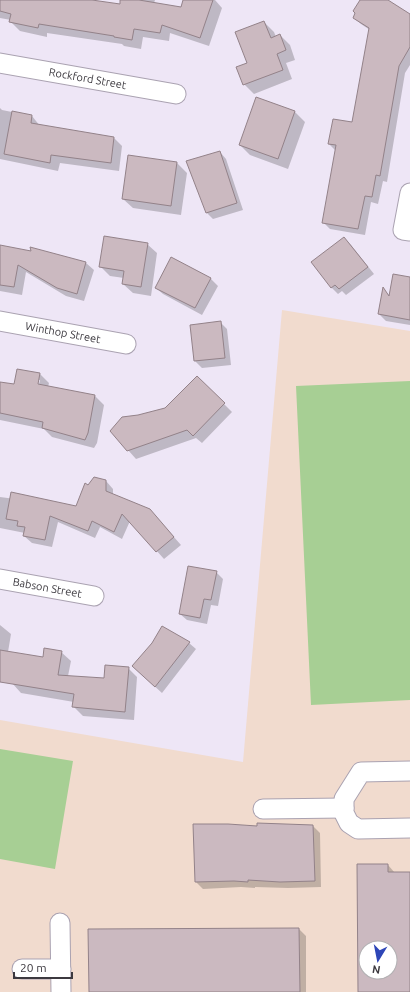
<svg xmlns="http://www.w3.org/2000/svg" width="410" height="992" viewBox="0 0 410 992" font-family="Ubuntu,sans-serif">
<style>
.education{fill:#f1dbce;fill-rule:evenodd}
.green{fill:#a7cf94}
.shadow{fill:#0003;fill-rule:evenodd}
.building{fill:#cbb9c0;stroke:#938289;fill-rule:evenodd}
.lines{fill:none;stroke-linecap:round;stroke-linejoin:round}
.minor-casing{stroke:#aaa2b1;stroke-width:21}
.minor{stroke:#fff;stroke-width:19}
.labels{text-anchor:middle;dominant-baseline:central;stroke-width:3;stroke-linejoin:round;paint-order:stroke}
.street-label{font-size:11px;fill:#3c393f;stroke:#fff}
</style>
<rect width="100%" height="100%" fill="#eee6f6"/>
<path class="education" d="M 282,310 L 410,331 L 410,992 L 0,992 L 0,720 L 243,762 ZM 366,948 L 390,948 L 390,972 L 366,972 Z"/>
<path class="green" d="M 410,381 L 410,700 L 311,705 L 296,386 Z
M 0,749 L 73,761 L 55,869 L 0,859 Z"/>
<path class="shadow" d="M 0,0 L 86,0 L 120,5 L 121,0 L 155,0 L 154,3 L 181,8 L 184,0 L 215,0 L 222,8 L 209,46 L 170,33 L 169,41 L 143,37 L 141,49 L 124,46 L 122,44 L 47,33 L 47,37 L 20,31 L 11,22 L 11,20 L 0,18 Z
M 361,0 L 386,0 L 410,15 L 410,65 L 405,73 L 387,182 L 383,181 L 378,204 L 371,202 L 365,235 L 330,229 L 323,222 L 336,151 L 329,144 L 352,123 L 370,30 L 361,24 L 354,18 Z
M 264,22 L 274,32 L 276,37 L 280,35 L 290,45 L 295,60 L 286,63 L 292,79 L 254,94 L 244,84 L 248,63 Z
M 256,98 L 295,112 L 305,122 L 288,169 L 250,155 L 240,145 Z
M 0,108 L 2,110 L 32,116 L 40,126 L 114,138 L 122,146 L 119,171 L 60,163 L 58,171 L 0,159 Z
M 220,152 L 226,159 L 243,210 L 213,219 L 207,213 Z
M 129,157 L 177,163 L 187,173 L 181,215 L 133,208 L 123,199 Z
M 344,238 L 351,245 L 374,274 L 346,295 L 342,291 L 338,294 L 331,287 Z
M 147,244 L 157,253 L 151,296 L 133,293 L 123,284 L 124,278 L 110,276 L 100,266 Z
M 0,246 L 86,263 L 94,270 L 84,301 L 66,296 L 26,272 L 22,295 L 0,291 Z
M 171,258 L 211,279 L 218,286 L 202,315 L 163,294 L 156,288 Z
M 410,278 L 410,325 L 386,321 L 379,314 L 383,289 L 390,296 Z
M 220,322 L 227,329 L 231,365 L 202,368 L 195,361 L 191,326 Z
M 40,374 L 49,383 L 48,387 L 95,396 L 104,405 L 97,443 L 94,448 L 52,437 L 44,429 L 0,420 L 0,383 L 15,386 ZM 38,380 L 40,380 L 38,389 Z
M 197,377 L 232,412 L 202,443 L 196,438 L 136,459 L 128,450 Z
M 106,481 L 113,489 L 113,495 L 157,518 L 181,545 L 164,559 L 130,521 L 122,539 L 100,527 L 95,538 L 58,522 L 52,547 L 32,543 L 24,536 L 25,533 L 0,528 L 0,497 L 77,507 L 88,486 Z
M 216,572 L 223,579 L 218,606 L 211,605 L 207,624 L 187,620 L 180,614 Z
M 0,625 L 11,634 L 8,652 L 44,658 L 61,652 L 71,661 L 68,676 L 105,679 L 128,668 L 137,677 L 134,720 L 83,716 L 74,707 L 74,702 L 21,693 L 12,683 L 0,675 Z
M 189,643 L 196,649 L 162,693 L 140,673 Z
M 313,826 L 320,833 L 321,887 L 288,888 L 255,887 L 255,888 L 241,887 L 203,889 L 196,882 L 258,827 Z
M 358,865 L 388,865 L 395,873 L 410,873 L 410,992 L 359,992 ZM 366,948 L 390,948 L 390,972 L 366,972 Z
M 299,929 L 306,936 L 306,992 L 90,992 Z"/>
<path class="building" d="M 0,0 L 92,0 L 120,4 L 120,0 L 139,0 L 181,7 L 183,0 L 213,0 L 200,38 L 162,25 L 160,33 L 134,29 L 132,40 L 114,37 L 114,36 L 39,24 L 38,28 L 9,22 L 11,14 L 0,11 Z
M 360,0 L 388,0 L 410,14 L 410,47 L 399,66 L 380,176 L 376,175 L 372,197 L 365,196 L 358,229 L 322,223 L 336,145 L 328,144 L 333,119 L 352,122 L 369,28 L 353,18 L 355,13 L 353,11 Z
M 264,21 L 271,38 L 280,34 L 286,50 L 277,54 L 283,70 L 243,85 L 236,67 L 247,63 L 235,32 Z
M 256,97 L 295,111 L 278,159 L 239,145 Z
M 12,111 L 32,115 L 31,123 L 114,137 L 111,163 L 51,155 L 50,163 L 4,154 Z
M 220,151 L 237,203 L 206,213 L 186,161 Z
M 128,155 L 177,162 L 171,206 L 122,199 Z
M 104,236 L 148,243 L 141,287 L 122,284 L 124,271 L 99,267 Z
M 344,237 L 368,267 L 339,289 L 335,285 L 331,288 L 311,262 Z
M 0,245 L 31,251 L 30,247 L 86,262 L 77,294 L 57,288 L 18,265 L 14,287 L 0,285 Z
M 171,257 L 211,278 L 195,308 L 155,288 Z
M 393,274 L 410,277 L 410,320 L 378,314 L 383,287 L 389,296 Z
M 221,321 L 225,358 L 194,361 L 190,325 Z
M 17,369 L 40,373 L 38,384 L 95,395 L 88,433 L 85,440 L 42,428 L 43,422 L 0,413 L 0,382 L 14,384 Z
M 197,376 L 225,403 L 193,436 L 187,430 L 127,451 L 110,431 L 122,417 L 138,415 L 165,408 Z
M 94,477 L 106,480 L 106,491 L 150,509 L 174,537 L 156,552 L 122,514 L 114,532 L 92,521 L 88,531 L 50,516 L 45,540 L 23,536 L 25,527 L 17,526 L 18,521 L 6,519 L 11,492 L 76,506 L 85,483 L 88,485 Z
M 188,566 L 217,571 L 211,600 L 204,599 L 200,618 L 179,614 Z
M 162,626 L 190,642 L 155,687 L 132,666 L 152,643 Z
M 44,648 L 62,651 L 58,675 L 104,678 L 105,665 L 129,667 L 125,712 L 72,707 L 74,694 L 0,682 L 0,650 L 43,657 Z
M 257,823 L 313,825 L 315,881 L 280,882 L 248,880 L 248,882 L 234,881 L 195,882 L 193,824 L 228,824 L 257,826 Z
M 357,864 L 388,864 L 388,872 L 410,872 L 410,992 L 358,992 ZM 366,948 L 390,948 L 390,972 L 366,972 Z
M 299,928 L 300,992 L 89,992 L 88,929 Z"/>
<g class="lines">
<g class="minor-casing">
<g id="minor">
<path id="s1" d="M 0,63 L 176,94"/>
<path d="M 410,193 L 403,230 L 410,231"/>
<path id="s2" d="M 0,321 L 126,344"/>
<path id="s3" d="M 0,579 L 94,596"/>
<path d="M 410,771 L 361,772 L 344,799 L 344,813 L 349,823 L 358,829 L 410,828"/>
<path d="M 263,809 L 344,808"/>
<path d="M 60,923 L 61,992"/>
<path d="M 22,969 L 61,969"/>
</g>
</g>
<use href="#minor" class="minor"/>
</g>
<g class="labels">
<g class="street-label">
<text stroke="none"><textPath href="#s1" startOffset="89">Rockford Street</textPath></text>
<text stroke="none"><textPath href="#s2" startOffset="64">Winthop Street</textPath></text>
<text stroke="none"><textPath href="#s3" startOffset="48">Babson Street</textPath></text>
</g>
</g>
<g transform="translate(378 960) rotate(190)"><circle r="19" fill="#ffffff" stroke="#b1b0b2"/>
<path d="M0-3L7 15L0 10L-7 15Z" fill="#2e46b7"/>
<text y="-6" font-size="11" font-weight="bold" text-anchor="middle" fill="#3c393f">N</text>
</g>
<path d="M14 972v6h58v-6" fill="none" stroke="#3c393f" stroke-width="2"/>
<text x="20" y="972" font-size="12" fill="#3c393f" stroke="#ffffff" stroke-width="3" paint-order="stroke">20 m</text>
</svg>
